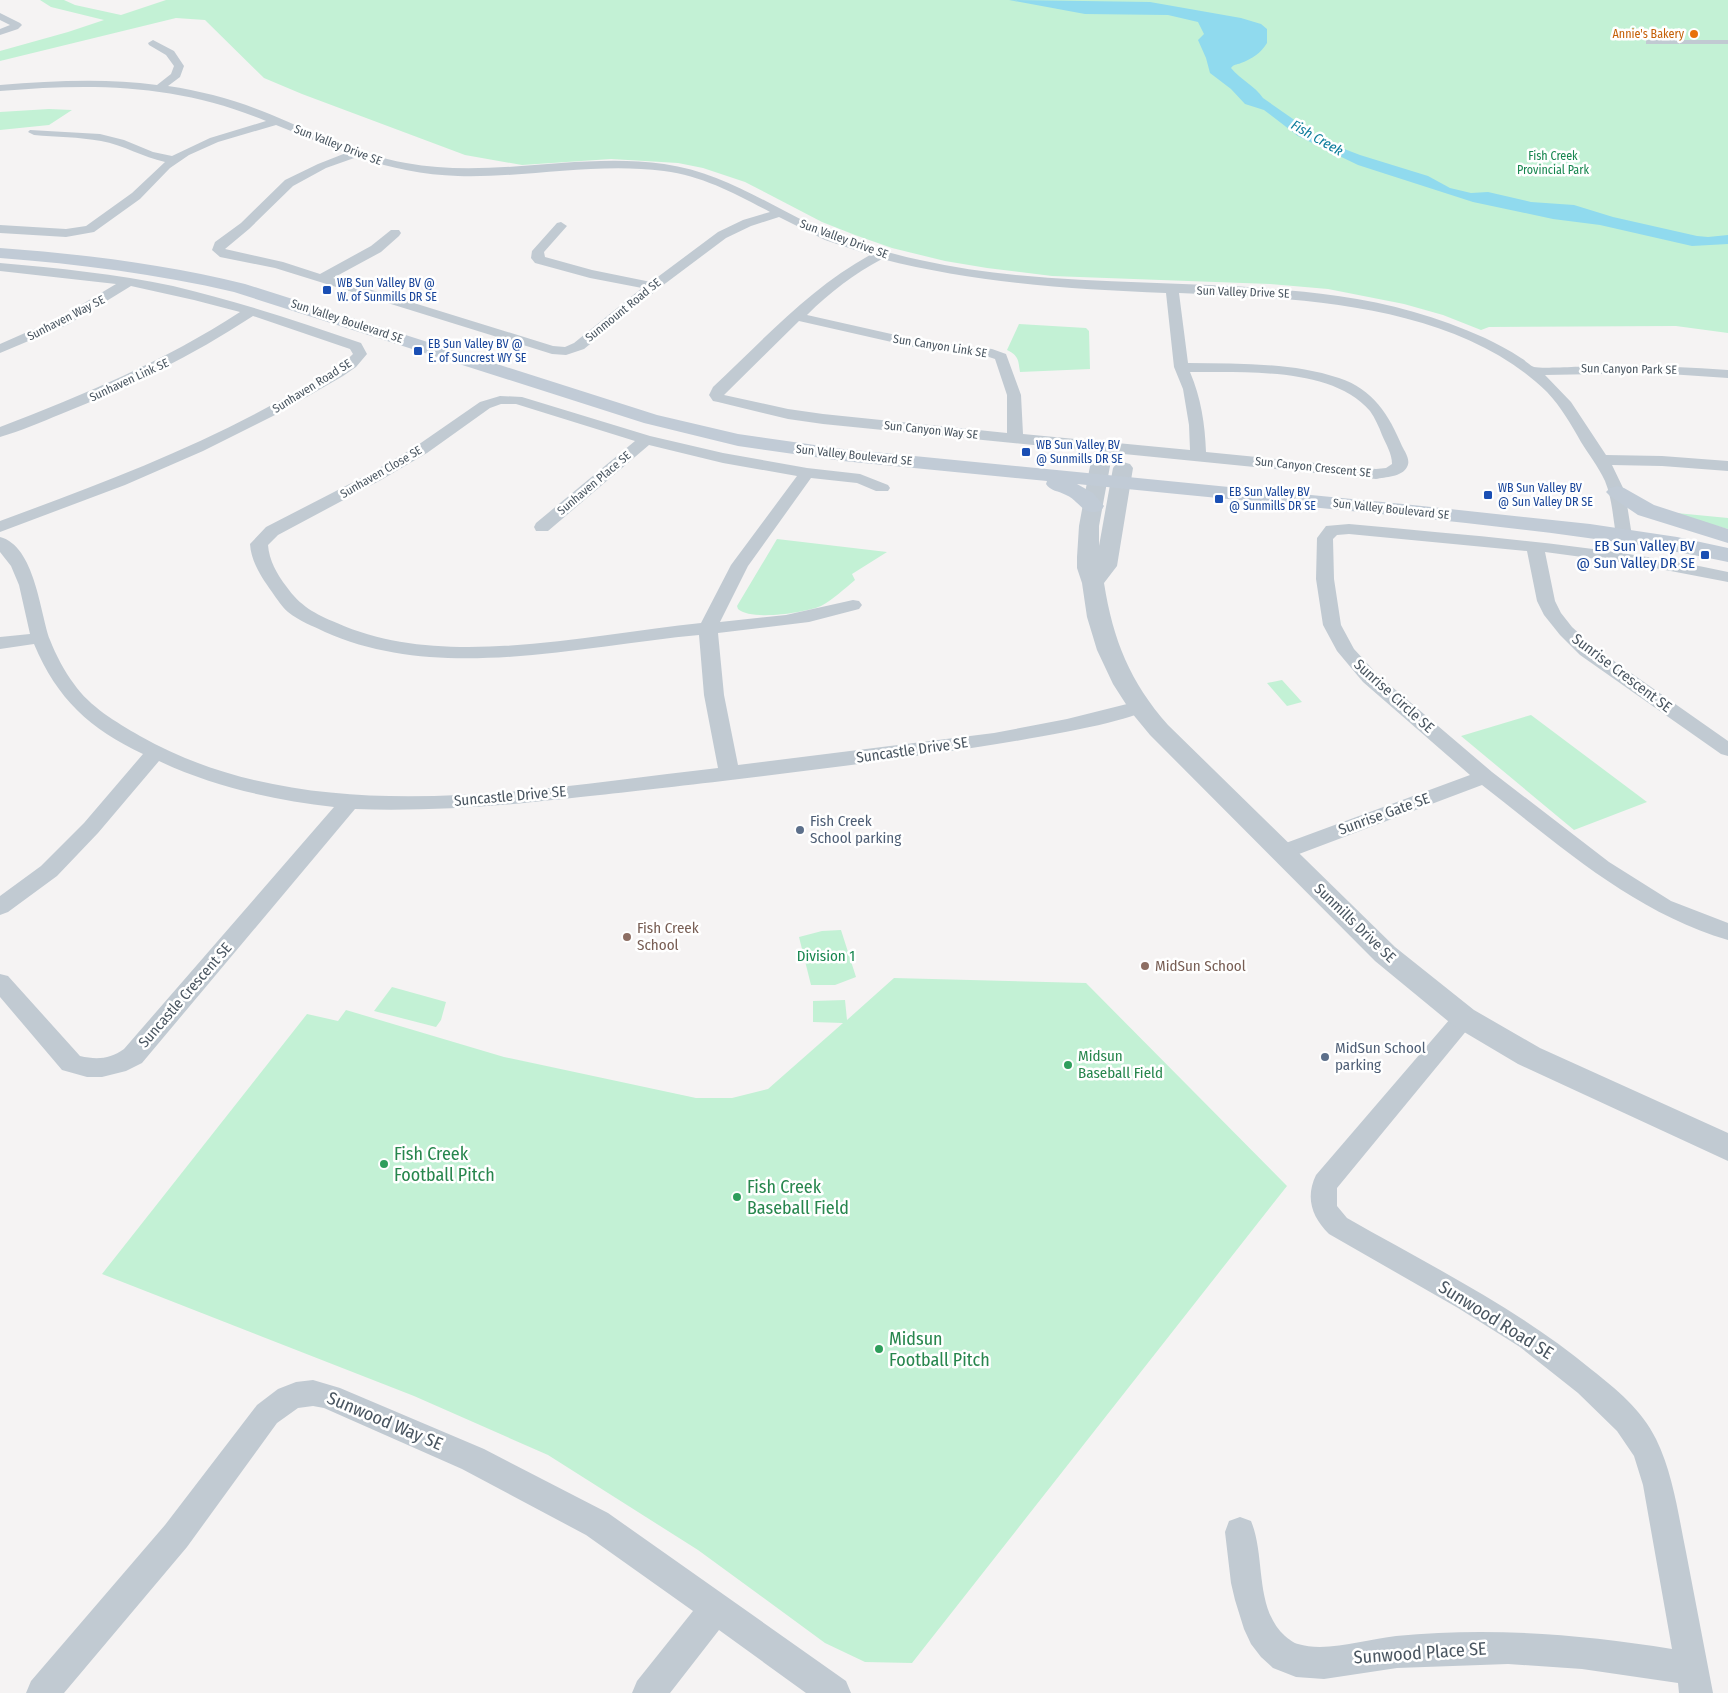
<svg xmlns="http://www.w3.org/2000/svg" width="1728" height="1693" viewBox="0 0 1728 1693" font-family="'Fira Sans Condensed',sans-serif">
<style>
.green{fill:#c3f1d5}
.water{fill:#90daee}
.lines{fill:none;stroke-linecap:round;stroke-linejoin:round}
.pedestrian{fill:#c1cad2;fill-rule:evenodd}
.minor{fill:#c1cad2;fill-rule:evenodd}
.tertiary{fill:#c1cad2;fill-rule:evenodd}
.secondary{fill:#c1cbd6;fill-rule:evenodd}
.food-dot{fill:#e8710a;stroke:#fff;stroke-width:2}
.transit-dot{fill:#1a4fb4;stroke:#fff;stroke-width:2}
.service-dot{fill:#5c6f8a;stroke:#fff;stroke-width:2}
.education-dot{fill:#8d6e63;stroke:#fff;stroke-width:2}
.leisure-dot{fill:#2e9e5b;stroke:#fff;stroke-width:2}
.labels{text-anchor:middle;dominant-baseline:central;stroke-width:5;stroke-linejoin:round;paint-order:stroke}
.far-food-label{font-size:12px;fill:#c56008;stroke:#fff;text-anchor:end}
.far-street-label{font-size:12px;fill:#4a5661;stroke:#fff}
.far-park-label{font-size:12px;fill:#17864f;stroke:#fff}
.far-transit-label{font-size:12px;fill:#164399;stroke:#fff;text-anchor:start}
.far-water-label{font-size:14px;font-style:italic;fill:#0c7c9b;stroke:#fff}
.transit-label{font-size:15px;fill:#164399;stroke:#fff;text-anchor:end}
.street-label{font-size:15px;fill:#4a5661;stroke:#fff}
.service-label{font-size:15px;fill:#4e5e75;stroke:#fff;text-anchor:start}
.education-label{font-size:15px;fill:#785e54;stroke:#fff;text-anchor:start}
.park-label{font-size:15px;fill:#17864f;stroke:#fff}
.leisure-label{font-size:15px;fill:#27864d;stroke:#fff;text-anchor:start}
.near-leisure-label{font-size:18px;fill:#27864d;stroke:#fff;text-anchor:start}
.near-street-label{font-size:18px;fill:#4a5661;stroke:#fff}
</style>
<rect width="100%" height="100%" fill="#f5f3f3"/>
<path class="green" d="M 40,0 L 64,0 L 75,5 L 121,15 L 166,0 L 1728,0 L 1728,333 L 1676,326 L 1489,327 L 1481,330 L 1443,315 L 1404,304 L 1328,289 L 1270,284 L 1052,276 L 987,268 L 945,261 L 892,248 L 855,235 L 822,222 L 745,182 L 703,168 L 678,163 L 611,159 L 522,165 L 465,155 L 302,94 L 264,78 L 205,20 L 176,18 L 0,61 L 0,51 L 68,32 L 104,20 L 51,7 Z
M 49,109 L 72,110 L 49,125 L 0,130 L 0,112 Z
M 1019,324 L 1086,328 L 1089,331 L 1090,369 L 1020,372 C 1018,360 1019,356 1007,350 Z
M 1666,512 L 1728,518 L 1728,529 Z
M 777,539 L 887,552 L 852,574 L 855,580 C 844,589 834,599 821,606 C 804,613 751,621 738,609 L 737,606 Z
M 1282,680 L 1302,702 L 1287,706 L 1267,683 Z
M 1531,715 L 1647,802 L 1574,830 L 1461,736 Z
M 841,930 L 856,977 L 835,985 L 811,985 L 799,937 L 822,931 Z
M 894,978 L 1086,983 L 1287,1186 L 912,1663 L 865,1662 L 825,1643 L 698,1550 L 548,1455 L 414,1396 L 102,1274 L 307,1014 L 338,1021 L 346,1010 L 504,1057 L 696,1098 L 732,1098 L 768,1089 L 843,1023 L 813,1022 L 813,1001 L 845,1000 L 847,1020 Z
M 392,987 L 446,1002 L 441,1020 L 436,1027 L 374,1011 Z"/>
<path class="water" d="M 1009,0 L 1150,2 L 1241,18 L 1261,24 L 1267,29 L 1267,43 C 1261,53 1252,59 1241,63 C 1236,65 1234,64 1231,68 C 1240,79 1255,86 1263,98 L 1326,142 L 1360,155 L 1428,176 L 1450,188 L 1471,193 L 1488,192 L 1531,202 L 1574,205 L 1613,217 L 1697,236 L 1708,237 L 1728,235 L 1728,244 L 1692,246 L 1600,225 L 1553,219 L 1473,202 L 1358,165 L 1298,136 L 1264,110 L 1245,104 L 1231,89 L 1210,73 L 1206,58 L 1198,40 L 1204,34 L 1198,22 L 1168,15 L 1085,14 Z"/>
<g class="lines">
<path class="pedestrian" d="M 1646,40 L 1728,40 L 1728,44 L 1646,44 Z"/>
<path class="minor" d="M 0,13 L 20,23 L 22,25 L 18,29 L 0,35 L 0,29 L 10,25 L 0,20 Z
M 153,40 L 174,51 L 184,66 L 180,77 L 168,86 C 201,91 232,99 262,111 C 309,130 356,154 406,163 C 492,179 578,152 664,164 C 720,172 763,201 812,225 C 847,241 883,252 920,260 C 1058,291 1199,276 1338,296 C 1389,303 1438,317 1485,338 C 1497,344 1509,350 1521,358 C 1525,360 1529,365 1534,367 C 1543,369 1586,366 1599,366 C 1642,365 1685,367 1728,370 L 1728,378 L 1654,373 L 1545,375 L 1571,402 L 1606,455 L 1662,456 L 1728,461 L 1728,471 L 1662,466 L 1612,465 L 1625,492 L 1632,536 L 1630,540 L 1618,540 L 1616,536 C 1613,517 1612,498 1605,481 C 1598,466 1589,455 1581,442 C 1571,424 1561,407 1547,392 C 1456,303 1299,298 1179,293 L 1188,363 C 1239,364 1290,362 1339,378 C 1373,389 1389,415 1402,446 C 1405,452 1411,460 1407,467 C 1402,477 1385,477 1376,479 L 823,424 L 788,419 L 718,402 L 713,401 L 709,395 L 713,387 C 762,341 810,288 870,255 L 825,240 L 779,217 L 751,226 L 726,238 L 658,289 L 584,349 L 566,355 L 552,354 L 275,268 L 220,257 L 212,250 L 215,242 L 241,223 L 285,180 L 318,164 L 346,153 L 276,125 L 218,142 L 189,155 L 170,168 L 140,199 L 94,232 L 66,237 L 0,233 L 0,225 L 66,229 L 86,226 L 132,193 L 165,162 C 143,157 123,145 101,141 C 79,137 56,137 34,135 L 28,132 L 30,130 L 100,134 L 124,140 L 153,152 L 172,156 L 210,138 L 266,121 C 177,84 95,83 0,91 L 0,85 C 52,81 105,78 157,85 L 171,74 L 174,66 L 166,55 L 149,45 L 148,43 ZM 357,157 C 390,168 424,175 458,176 C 527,178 595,162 664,171 C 703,176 736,194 770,212 L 743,220 L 718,232 L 651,282 L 592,270 L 545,257 L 544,252 L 567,226 L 561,222 L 557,223 L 532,251 L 531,258 L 535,263 L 590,278 L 642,288 L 574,343 L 565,347 L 553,346 L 333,278 L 381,252 L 399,236 L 401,233 L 399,230 L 391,230 L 371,246 L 320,274 L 283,262 L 225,249 L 249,229 L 293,186 L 326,168 ZM 882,259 C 976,283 1070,289 1166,293 L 1174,367 L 1183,389 L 1189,425 L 1190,450 L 1023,434 L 1021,395 L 1006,354 L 992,349 L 918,340 L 807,315 C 830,292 854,274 882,259 ZM 799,321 L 918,348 L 989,357 L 995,359 L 1007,395 L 1007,433 L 823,414 L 788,409 L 724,395 ZM 1190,372 C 1244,373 1331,366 1370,411 C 1375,418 1379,427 1382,435 C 1386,444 1392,454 1392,464 L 1386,468 L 1376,469 L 1206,452 C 1205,424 1201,398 1190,372 Z
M 0,263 C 58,268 116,274 173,286 C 237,301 299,322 361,343 L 367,354 L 356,367 L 343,376 L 279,413 L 203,451 L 125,485 L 0,532 L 0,521 C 100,484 200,447 293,393 C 313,382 337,371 353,354 L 350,349 L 253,316 C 192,356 128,387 61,414 C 41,422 21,431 0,437 L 0,427 C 83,395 165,361 240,312 L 194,300 L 131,286 L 69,324 L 0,353 L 0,344 L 59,318 L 116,284 L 0,271 Z
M 500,396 L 522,397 L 650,436 L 723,453 L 807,468 L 860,474 L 888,485 L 890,488 L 888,491 L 876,491 L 857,483 L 811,478 L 748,566 L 720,622 L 786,615 L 853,600 L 859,601 L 862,605 L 859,609 L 809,622 L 718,633 L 724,695 L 738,765 L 994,733 L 1067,719 L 1139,701 L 1146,703 L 1149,707 C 1127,739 597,796 524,803 C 469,808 411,811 355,809 L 142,1063 L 126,1071 L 102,1077 L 87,1077 L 62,1070 L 0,997 L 0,974 L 8,976 L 80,1056 C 97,1060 110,1059 124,1049 L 334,807 C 274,800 214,787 159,761 L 98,833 L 57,876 L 8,912 L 0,915 L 0,896 L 41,866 L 84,823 L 143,754 C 90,729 57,699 34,644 L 0,649 L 0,637 L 30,634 L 19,585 L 11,566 L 0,552 L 0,537 C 35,546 40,613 50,640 C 56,655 64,671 74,684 C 90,707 116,722 140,736 C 311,833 533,789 718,768 L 704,695 L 699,635 C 580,646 439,683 325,632 C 313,626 299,621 288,612 C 282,607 277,599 272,592 C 262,578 251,562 250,544 L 266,527 L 369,474 L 415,447 L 480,402 ZM 501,404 L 516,404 L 635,441 L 536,523 L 534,527 L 536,531 L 548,531 L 649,445 L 723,463 L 797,476 L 731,565 L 701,623 C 589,634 443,671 337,623 C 315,614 300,606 286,586 C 277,574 269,560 268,545 L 278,535 L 381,480 L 427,453 L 490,408 Z
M 1349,524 C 1476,536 1603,545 1728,572 L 1728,582 L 1634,564 L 1545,552 L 1555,601 L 1561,613 L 1572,627 L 1594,647 L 1728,741 L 1728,756 L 1721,754 L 1580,655 L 1560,635 L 1544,615 L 1537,601 L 1527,551 L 1349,534 L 1337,535 L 1333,539 L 1334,579 L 1341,625 L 1354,649 L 1377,674 L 1492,772 L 1609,862 L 1671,901 L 1728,923 L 1728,940 C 1633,912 1559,845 1482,785 L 1291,857 L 1283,859 L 1275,857 L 1272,852 L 1275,847 L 1470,775 L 1363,682 L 1337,651 L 1323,625 L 1316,579 L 1317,538 L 1326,526 Z
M 1464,1009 L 1472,1012 L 1476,1018 L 1472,1024 L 1337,1188 L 1337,1206 L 1347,1218 C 1431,1266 1517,1308 1592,1370 C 1616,1389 1642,1410 1656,1439 C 1673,1474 1678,1513 1686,1552 C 1695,1599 1704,1646 1713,1693 L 1679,1693 L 1678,1683 L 1582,1669 L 1508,1664 L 1397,1668 L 1324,1679 L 1296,1677 L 1273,1668 L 1261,1657 L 1251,1644 L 1244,1629 L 1235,1600 L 1231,1583 L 1225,1532 L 1229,1521 L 1240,1517 L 1251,1521 C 1266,1557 1254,1608 1285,1636 C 1289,1639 1293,1643 1298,1644 C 1326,1653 1367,1639 1396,1636 C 1489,1627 1580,1634 1672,1649 L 1643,1485 L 1634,1456 L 1617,1431 L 1578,1393 L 1520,1347 L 1458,1308 L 1329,1234 C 1312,1217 1305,1198 1316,1175 L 1456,1012 Z
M 313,1380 L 340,1388 L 484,1449 L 608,1513 L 846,1681 L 851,1693 L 806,1693 L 719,1630 L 670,1693 L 632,1693 L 637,1681 L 693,1611 L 586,1535 L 462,1469 L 324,1408 L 313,1406 L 298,1408 L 277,1423 L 187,1547 L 64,1693 L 26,1693 L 31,1681 L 165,1525 L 257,1405 L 278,1389 L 296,1382 Z"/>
<path class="tertiary" d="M 1100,460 L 1107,462 L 1110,466 L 1099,526 L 1099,546 L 1113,468 L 1116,464 L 1123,462 L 1130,464 L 1133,468 L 1117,566 L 1104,583 C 1113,640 1130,682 1168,725 L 1395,947 L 1474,1010 L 1540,1048 L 1728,1133 L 1728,1161 L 1518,1064 L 1454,1026 L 1375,961 L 1150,735 L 1131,712 L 1113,684 L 1097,650 L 1087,617 L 1082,583 L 1077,568 L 1077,557 L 1079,526 L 1090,466 L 1093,462 Z"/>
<path class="secondary" d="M 0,248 C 83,254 164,264 245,284 L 657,415 L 738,434 L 843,449 L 1403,504 L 1590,524 L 1677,537 L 1728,548 L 1728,562 C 1641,543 1554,533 1466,523 C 1336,509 1207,497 1077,484 L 1093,493 L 1104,506 L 1101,511 C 1095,512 1090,513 1085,510 C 1078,505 1075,499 1066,495 C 1059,491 1050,491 1046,484 L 1047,481 L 843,461 L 738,446 L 644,423 L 234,292 C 157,274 79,264 0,258 Z
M 1617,486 L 1624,488 L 1654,505 L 1728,529 L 1728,543 L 1638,515 L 1610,496 L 1606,492 L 1610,488 Z"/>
</g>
<circle class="food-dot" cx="1694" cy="34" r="5"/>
<g class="transit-dot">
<rect x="322" y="285" width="10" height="10" rx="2.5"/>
<rect x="413" y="346" width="10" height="10" rx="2.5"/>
<rect x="1021" y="447" width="10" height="10" rx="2.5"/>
<rect x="1483" y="490" width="10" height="10" rx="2.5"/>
<rect x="1214" y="494" width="10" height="10" rx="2.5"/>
<rect x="1700" y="550" width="10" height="10" rx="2.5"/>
</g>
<g class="service-dot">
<circle cx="800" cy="830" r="5"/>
<circle cx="1325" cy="1057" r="5"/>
</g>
<g class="education-dot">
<circle cx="627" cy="937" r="5"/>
<circle cx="1145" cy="966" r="5"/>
</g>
<g class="leisure-dot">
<circle cx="1068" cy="1065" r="5"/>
<circle cx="384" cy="1164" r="5"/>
<circle cx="737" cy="1197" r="5"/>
<circle cx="879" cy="1349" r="5"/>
</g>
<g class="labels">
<g class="far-food-label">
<text x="1684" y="34">Annie's Bakery</text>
</g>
<g class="far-street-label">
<text transform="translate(338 145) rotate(21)">Sun Valley Drive SE</text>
<text transform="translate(844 239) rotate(20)">Sun Valley Drive SE</text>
<text transform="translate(1243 292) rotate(2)">Sun Valley Drive SE</text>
<text transform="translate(623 310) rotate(-39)">Sunmount Road SE</text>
<text transform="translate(66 318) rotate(-27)">Sunhaven Way SE</text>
<text transform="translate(347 321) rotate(18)">Sun Valley Boulevard SE</text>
<text transform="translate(940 346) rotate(9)">Sun Canyon Link SE</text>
<text transform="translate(1629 369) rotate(1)">Sun Canyon Park SE</text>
<text transform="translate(129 380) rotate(-25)">Sunhaven Link SE</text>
<text transform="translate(312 386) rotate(-32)">Sunhaven Road SE</text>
<text transform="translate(931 430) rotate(6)">Sun Canyon Way SE</text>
<text transform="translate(854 455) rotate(6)">Sun Valley Boulevard SE</text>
<text transform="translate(1313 467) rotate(6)">Sun Canyon Crescent SE</text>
<text transform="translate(381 472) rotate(-30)">Sunhaven Close SE</text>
<text transform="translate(594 483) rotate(-40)">Sunhaven Place SE</text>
<text transform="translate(1391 509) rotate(6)">Sun Valley Boulevard SE</text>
</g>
<g class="far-park-label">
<text x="1553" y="156">Fish Creek<tspan x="1553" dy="14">Provincial Park</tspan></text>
</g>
<g class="far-transit-label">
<text x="337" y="283">WB Sun Valley BV @<tspan x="337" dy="14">W. of Sunmills DR SE</tspan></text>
<text x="428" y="344">EB Sun Valley BV @<tspan x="428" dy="14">E. of Suncrest WY SE</tspan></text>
<text x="1036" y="445">WB Sun Valley BV<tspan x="1036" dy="14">@ Sunmills DR SE</tspan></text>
<text x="1498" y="488">WB Sun Valley BV<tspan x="1498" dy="14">@ Sun Valley DR SE</tspan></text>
<text x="1229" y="492">EB Sun Valley BV<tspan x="1229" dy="14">@ Sunmills DR SE</tspan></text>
</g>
<g class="far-water-label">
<text transform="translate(1317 138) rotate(30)">Fish Creek</text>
</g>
<g class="transit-label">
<text x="1695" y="546">EB Sun Valley BV<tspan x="1695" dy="17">@ Sun Valley DR SE</tspan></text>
</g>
<g class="street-label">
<text transform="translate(1622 673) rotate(37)">Sunrise Crescent SE</text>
<text transform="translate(1394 696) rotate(42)">Sunrise Circle SE</text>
<text transform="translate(912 750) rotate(-8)">Suncastle Drive SE</text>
<text transform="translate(510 796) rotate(-5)">Suncastle Drive SE</text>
<text transform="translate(1384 814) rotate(-20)">Sunrise Gate SE</text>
<text transform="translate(1355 923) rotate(44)">Sunmills Drive SE</text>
<text transform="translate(185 995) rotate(-49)">Suncastle Crescent SE</text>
</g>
<g class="service-label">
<text x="810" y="821">Fish Creek<tspan x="810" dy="17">School parking</tspan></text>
<text x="1335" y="1048">MidSun School<tspan x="1335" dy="17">parking</tspan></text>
</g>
<g class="education-label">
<text x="637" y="928">Fish Creek<tspan x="637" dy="17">School</tspan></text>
<text x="1155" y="966">MidSun School</text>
</g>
<g class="park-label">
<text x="826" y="956">Division 1</text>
</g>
<g class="leisure-label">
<text x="1078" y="1056">Midsun<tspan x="1078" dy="17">Baseball Field</tspan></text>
</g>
<g class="near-leisure-label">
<text x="394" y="1154">Fish Creek<tspan x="394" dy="21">Football Pitch</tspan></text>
<text x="747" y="1187">Fish Creek<tspan x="747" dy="21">Baseball Field</tspan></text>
<text x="889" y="1339">Midsun<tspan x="889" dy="21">Football Pitch</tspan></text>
</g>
<g class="near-street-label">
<text transform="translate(1496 1320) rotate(32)">Sunwood Road SE</text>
<text transform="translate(385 1421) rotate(23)">Sunwood Way SE</text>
<text transform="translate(1420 1653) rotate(-4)">Sunwood Place SE</text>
</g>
</g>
</svg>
